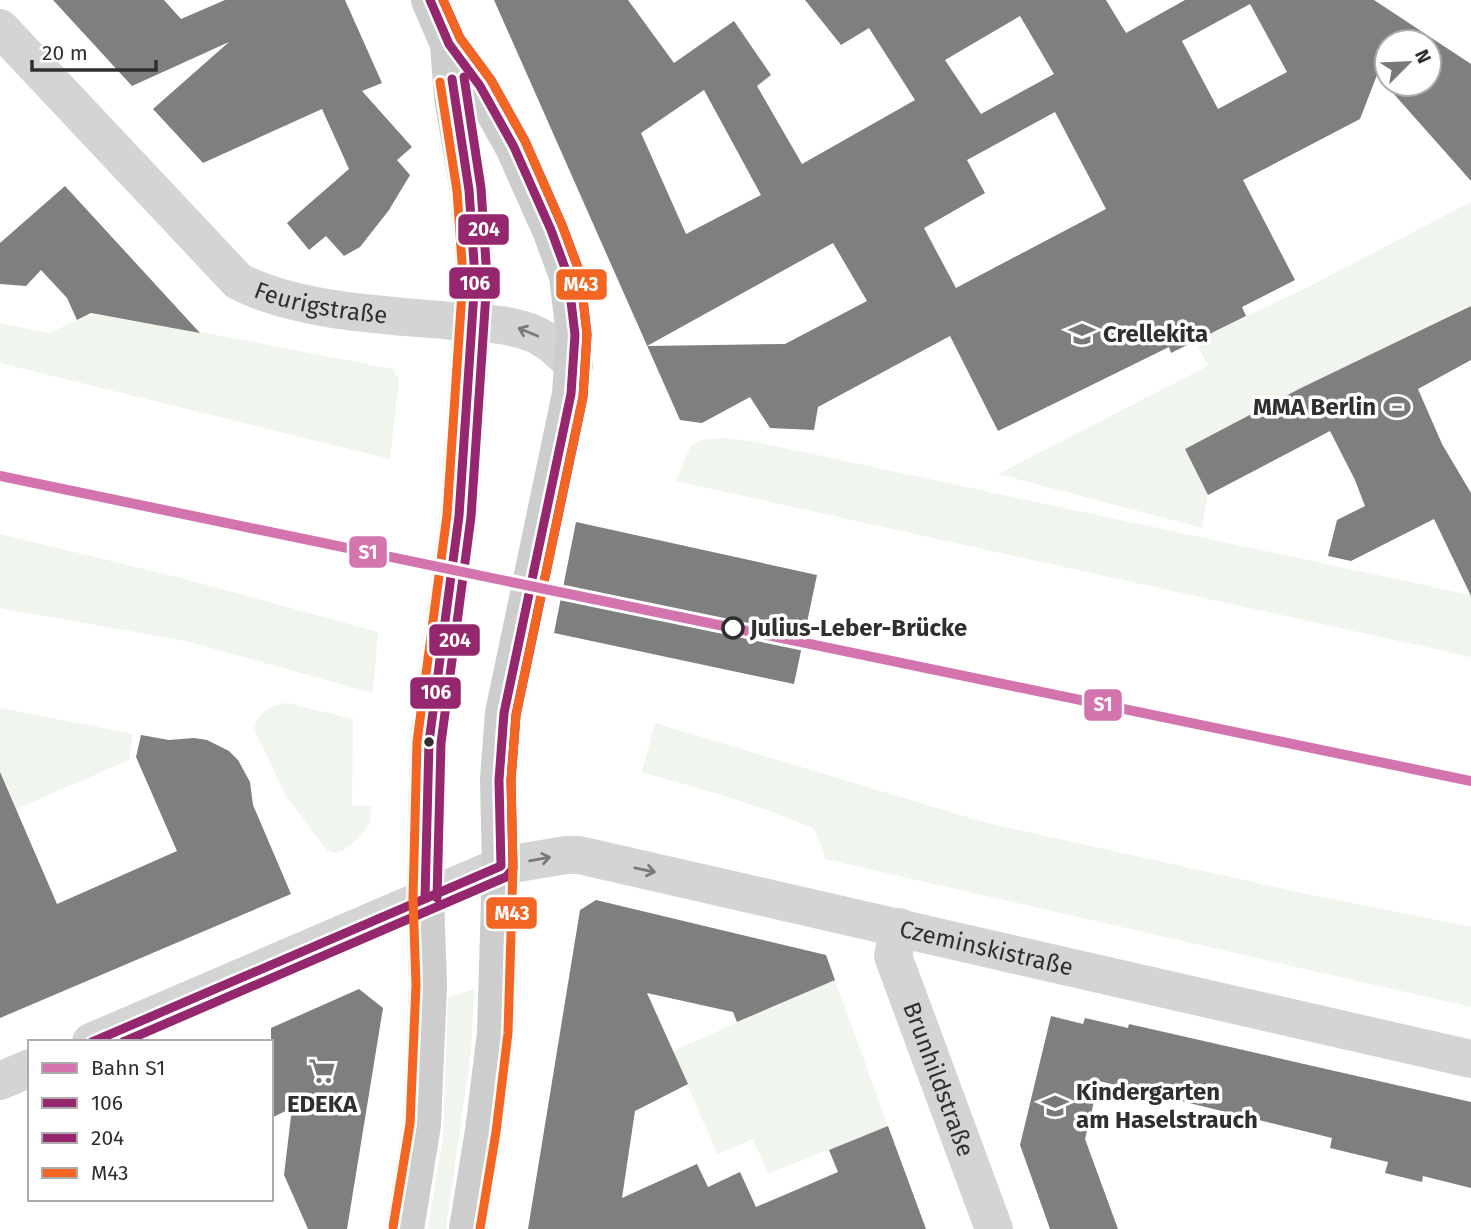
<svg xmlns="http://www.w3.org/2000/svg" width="1471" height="1229" viewBox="0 0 1471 1229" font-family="'Fira Sans',sans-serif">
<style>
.green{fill:#f0f5ed}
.building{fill:#7f7f7f;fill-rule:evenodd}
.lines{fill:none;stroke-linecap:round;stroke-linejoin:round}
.street{stroke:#d4d4d4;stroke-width:38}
.secondary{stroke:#cdcdcd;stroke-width:38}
.bus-1-casing{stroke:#fff;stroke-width:14}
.bus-2-casing{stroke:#fff;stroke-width:14}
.bus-3-casing{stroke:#fff;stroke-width:14}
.bus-1{stroke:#95276e;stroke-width:9}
.bus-2{stroke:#95276e;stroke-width:9}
.bus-3{stroke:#f26522;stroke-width:9}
.rail-1-casing{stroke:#fff;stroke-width:16}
.rail-1{stroke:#d474ae;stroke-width:10}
.oneway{stroke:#797979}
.stop-dot{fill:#fff;stroke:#2f2f2f;stroke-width:3.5}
.bus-dot{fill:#2f2f2f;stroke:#fff;stroke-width:2.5}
.labels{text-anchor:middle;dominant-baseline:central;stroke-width:7;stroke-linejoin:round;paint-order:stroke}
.street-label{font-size:24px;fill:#2f2f2f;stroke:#fff}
.poi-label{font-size:24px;font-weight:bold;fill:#2f2f2f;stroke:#fff;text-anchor:start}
.stop-label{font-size:24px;font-weight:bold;fill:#2f2f2f;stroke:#fff;text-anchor:start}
.line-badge{stroke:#fff;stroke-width:2.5}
.badge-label{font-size:19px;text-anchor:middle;font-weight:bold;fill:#fff}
</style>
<rect width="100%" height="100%" fill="#fff"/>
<path class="green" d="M 1471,202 L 1471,305 L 1301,388 L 1186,449 L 1208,495 L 1202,528 L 998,474 L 1208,366 L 1195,341 L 1310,286 Z
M 92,314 L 206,333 L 393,369 L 399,380 L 390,459 L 0,363 L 0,323 L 49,333 Z
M 720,438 L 751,441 L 1471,595 L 1471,657 L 676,481 L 691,445 L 703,440 Z
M 0,534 L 181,578 L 378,632 L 373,693 L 186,641 L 0,608 Z
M 287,703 L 353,719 L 352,805 L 371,806 C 371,812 371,819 369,824 C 365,833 347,850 338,852 C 333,854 332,853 327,850 L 285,794 L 255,731 C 253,714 271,705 287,703 Z
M 0,708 L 133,734 L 129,760 L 0,816 Z
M 655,723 L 987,823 L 1311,895 L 1471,927 L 1471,1007 L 825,859 L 822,847 L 814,829 C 758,804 700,789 642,772 Z
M 835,980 L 888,1126 L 768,1174 L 753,1139 L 717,1154 L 673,1051 Z
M 474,989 L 471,1052 L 446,1229 L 428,1229 L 443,1137 L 448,998 Z"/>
<path class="building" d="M 53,0 L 164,0 L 181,19 L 225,0 L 345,0 L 382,83 L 362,91 L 412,147 L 397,160 L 410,175 L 389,210 L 360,247 L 344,256 L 326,236 L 309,250 L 287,223 L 349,169 L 322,109 L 203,163 L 153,109 L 229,42 L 132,86 Z
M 494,0 L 628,0 L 674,63 L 734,21 L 771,75 L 757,86 L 802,164 L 915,100 L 869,28 L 841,45 L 805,0 L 1106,0 L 1126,33 L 1185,0 L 1374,0 L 1471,64 L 1471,181 L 1377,75 L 1360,119 L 1243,180 L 1295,280 L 1242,307 L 1246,316 L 1171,353 L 1169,347 L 998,431 L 950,336 L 818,407 L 814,430 L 770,428 L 750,397 L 702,423 L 680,420 ZM 1250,4 L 1287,72 L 1218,109 L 1182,41 ZM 1020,16 L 1054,74 L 981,114 L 945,60 ZM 1387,42 L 1429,42 L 1429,84 L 1387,84 ZM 704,90 L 761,195 L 686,234 L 641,133 ZM 1055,112 L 1106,209 L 956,288 L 924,228 L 985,193 L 967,160 ZM 833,243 L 867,301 L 785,344 L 647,346 Z
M 65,186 L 200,333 L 91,313 L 77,320 L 67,298 L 41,270 L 26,286 L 0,284 L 0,243 Z
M 1471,306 L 1471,360 L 1418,389 L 1442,444 L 1471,493 L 1471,596 L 1434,519 L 1351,561 L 1328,556 L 1337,520 L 1365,506 L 1355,480 L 1330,431 L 1208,495 L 1185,449 L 1301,388 Z
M 576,522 L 817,575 L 794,684 L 554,633 Z
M 141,735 L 169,740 L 194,738 L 207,740 L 229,751 L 238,760 L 250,782 L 253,805 L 291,894 L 0,1018 L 0,772 L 57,904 L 177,851 L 136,757 Z
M 596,900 L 826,955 L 835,980 L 737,1022 L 733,1012 L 647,993 L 688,1084 L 635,1111 L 622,1198 L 697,1164 L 708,1187 L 740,1172 L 756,1207 L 838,1172 L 829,1150 L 888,1126 L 926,1229 L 528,1229 L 580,910 Z
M 359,989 L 383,1008 L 347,1229 L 308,1229 L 284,1175 L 292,1108 L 271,1118 L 271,1028 Z
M 1051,1016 L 1083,1024 L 1085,1018 L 1128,1028 L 1129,1024 L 1471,1102 L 1471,1188 L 1423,1176 L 1422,1182 L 1385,1173 L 1388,1162 L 1330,1148 L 1332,1138 L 1099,1081 L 1085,1139 L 1118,1229 L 1050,1229 L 1020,1145 Z"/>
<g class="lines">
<g class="street">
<path id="s1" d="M 0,28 L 238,281 C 297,312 386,315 453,321 C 479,323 506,323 532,333 C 549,340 561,352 574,365"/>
<path id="s2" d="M 899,927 L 893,956 L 994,1229"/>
<path id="s3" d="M 91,1042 L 501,866 L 566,855 L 579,855 L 1471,1059"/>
<path d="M 0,1081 L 30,1068"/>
</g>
<path class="secondary" d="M 430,0 L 449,44 L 480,86 L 514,147 L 551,230 L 568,276 L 575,335 L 571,394 L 504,713 L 499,780 L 501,866 L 496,1033 L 484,1131 L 468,1229
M 405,1229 L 422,1125 L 428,985 L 425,898 L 429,742 L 459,516 L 475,277 L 469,190 L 453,98 L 449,44"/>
<g class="bus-1-casing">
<path id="bus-1" d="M 425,898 L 429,742 L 459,516 L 475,277 L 469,190 L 452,79
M 92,1042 L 501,866 L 499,780 L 504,713 L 571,394 L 575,335 L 568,276 L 551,230 L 514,147 L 480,86 L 449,44 L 430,0"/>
</g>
<g class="bus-2-casing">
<path id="bus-2" d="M 437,898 L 441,743 L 471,517 L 487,278 L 481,188 L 464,77
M 123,1042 L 506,877 L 513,869 L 511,780 L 516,715 L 583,397 L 587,334 L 580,273 L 562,225 L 525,141 L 491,80 L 460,38 L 443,0"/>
</g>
<g class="bus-3-casing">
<path id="bus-3" d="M 443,0 L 460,38 L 491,80 L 525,141 L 562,225 L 580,273 L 587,335 L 583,397 L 516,715 L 511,780 L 513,866 L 508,1033 L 496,1132 L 480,1229
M 393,1227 L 410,1124 L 416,985 L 413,898 L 417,742 L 447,515 L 463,277 L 457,191 L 440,82"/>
</g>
<use href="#bus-1" class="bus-1"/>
<use href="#bus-2" class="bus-2"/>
<use href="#bus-3" class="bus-3"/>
<g class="rail-1-casing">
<path id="rail-1" d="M 0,476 L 1471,781"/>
</g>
<use href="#rail-1" class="rail-1"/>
</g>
<defs><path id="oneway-shaft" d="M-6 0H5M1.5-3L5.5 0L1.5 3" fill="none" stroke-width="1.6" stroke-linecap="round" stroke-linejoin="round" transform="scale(1.75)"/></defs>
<g class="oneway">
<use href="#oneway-shaft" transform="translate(528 332) rotate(-158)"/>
<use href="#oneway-shaft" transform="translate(540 859) rotate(-10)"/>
<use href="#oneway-shaft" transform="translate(645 870) rotate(12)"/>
</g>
<defs>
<g id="school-bare" transform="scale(2.1)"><path d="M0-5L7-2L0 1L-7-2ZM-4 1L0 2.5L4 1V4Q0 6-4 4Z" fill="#787878" stroke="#fff" stroke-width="2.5" paint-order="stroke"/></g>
<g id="stadium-bare" transform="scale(2.1)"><path d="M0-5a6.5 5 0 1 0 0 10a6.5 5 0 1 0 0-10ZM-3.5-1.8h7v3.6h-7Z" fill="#787878" stroke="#fff" stroke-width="2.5" paint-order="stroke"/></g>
<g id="supermarket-bare" transform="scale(2.1)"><path d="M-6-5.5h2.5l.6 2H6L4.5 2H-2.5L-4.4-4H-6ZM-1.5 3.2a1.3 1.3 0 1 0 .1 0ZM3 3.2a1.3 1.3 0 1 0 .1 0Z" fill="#787878" stroke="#fff" stroke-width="2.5" paint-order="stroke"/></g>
</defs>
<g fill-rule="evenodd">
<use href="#school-bare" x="1082" y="334"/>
<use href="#stadium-bare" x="1397" y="407"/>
<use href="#supermarket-bare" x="322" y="1071"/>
<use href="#school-bare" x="1055" y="1106"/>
</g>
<circle class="stop-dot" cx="733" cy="628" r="10"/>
<circle class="bus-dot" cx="429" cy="742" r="6"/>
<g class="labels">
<g class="street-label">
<text stroke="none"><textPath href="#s1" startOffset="434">Feurigstraße</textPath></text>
<text stroke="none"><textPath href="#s3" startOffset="943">Czeminskistraße</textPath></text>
<text stroke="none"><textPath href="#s2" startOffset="161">Brunhildstraße</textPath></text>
</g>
<g class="poi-label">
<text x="1103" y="334">Crellekita</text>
<text x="1376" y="407" text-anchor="end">MMA Berlin</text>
<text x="1076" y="1092">Kindergarten<tspan x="1076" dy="28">am Haselstrauch</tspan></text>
<text x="322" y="1104" text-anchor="middle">EDEKA</text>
</g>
<g class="stop-label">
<text x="750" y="628">Julius-Leber-Brücke</text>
</g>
</g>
<g class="line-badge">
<rect x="457" y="213" width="53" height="33" rx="7" fill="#95276e"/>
<rect x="448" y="266" width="53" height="34" rx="7" fill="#95276e"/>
<rect x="555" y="268" width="53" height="33" rx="7" fill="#f26522"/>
<rect x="348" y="535" width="40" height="34" rx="7" fill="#d474ae"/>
<rect x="428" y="623" width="53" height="34" rx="7" fill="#95276e"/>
<rect x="409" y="676" width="53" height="34" rx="7" fill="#95276e"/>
<rect x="1083" y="688" width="40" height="34" rx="7" fill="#d474ae"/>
<rect x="485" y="896" width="53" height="34" rx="7" fill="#f26522"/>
</g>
<g class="badge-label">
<text x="484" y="236">204</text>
<text x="475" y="290">106</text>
<text x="581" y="291">M43</text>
<text x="368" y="559">S1</text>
<text x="455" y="647">204</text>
<text x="436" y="699">106</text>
<text x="1103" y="711">S1</text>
<text x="512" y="920">M43</text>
</g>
<rect x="28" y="1040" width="245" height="161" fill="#ffffff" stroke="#acacac" stroke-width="2"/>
<rect x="42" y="1063" width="35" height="10" fill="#d474ae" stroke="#acacac" stroke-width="2"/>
<text x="91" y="1075" font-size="21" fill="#2f2f2f">Bahn S1</text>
<rect x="42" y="1098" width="35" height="10" fill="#95276e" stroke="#acacac" stroke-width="2"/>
<text x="91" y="1110" font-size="21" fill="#2f2f2f">106</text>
<rect x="42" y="1133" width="35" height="10" fill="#95276e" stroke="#acacac" stroke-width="2"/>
<text x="91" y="1145" font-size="21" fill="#2f2f2f">204</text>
<rect x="42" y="1168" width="35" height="10" fill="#f26522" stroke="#acacac" stroke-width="2"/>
<text x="91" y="1180" font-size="21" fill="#2f2f2f">M43</text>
<g transform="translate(1408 63) rotate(66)"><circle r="33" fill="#ffffff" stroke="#acacac" stroke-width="2"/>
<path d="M0-5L12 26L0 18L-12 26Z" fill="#787878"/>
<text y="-10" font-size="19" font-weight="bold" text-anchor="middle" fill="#2f2f2f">N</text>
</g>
<path d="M32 60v10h124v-10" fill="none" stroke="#2f2f2f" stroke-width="3.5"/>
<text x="42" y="60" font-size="21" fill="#2f2f2f" stroke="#ffffff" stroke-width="5" paint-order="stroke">20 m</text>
</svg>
